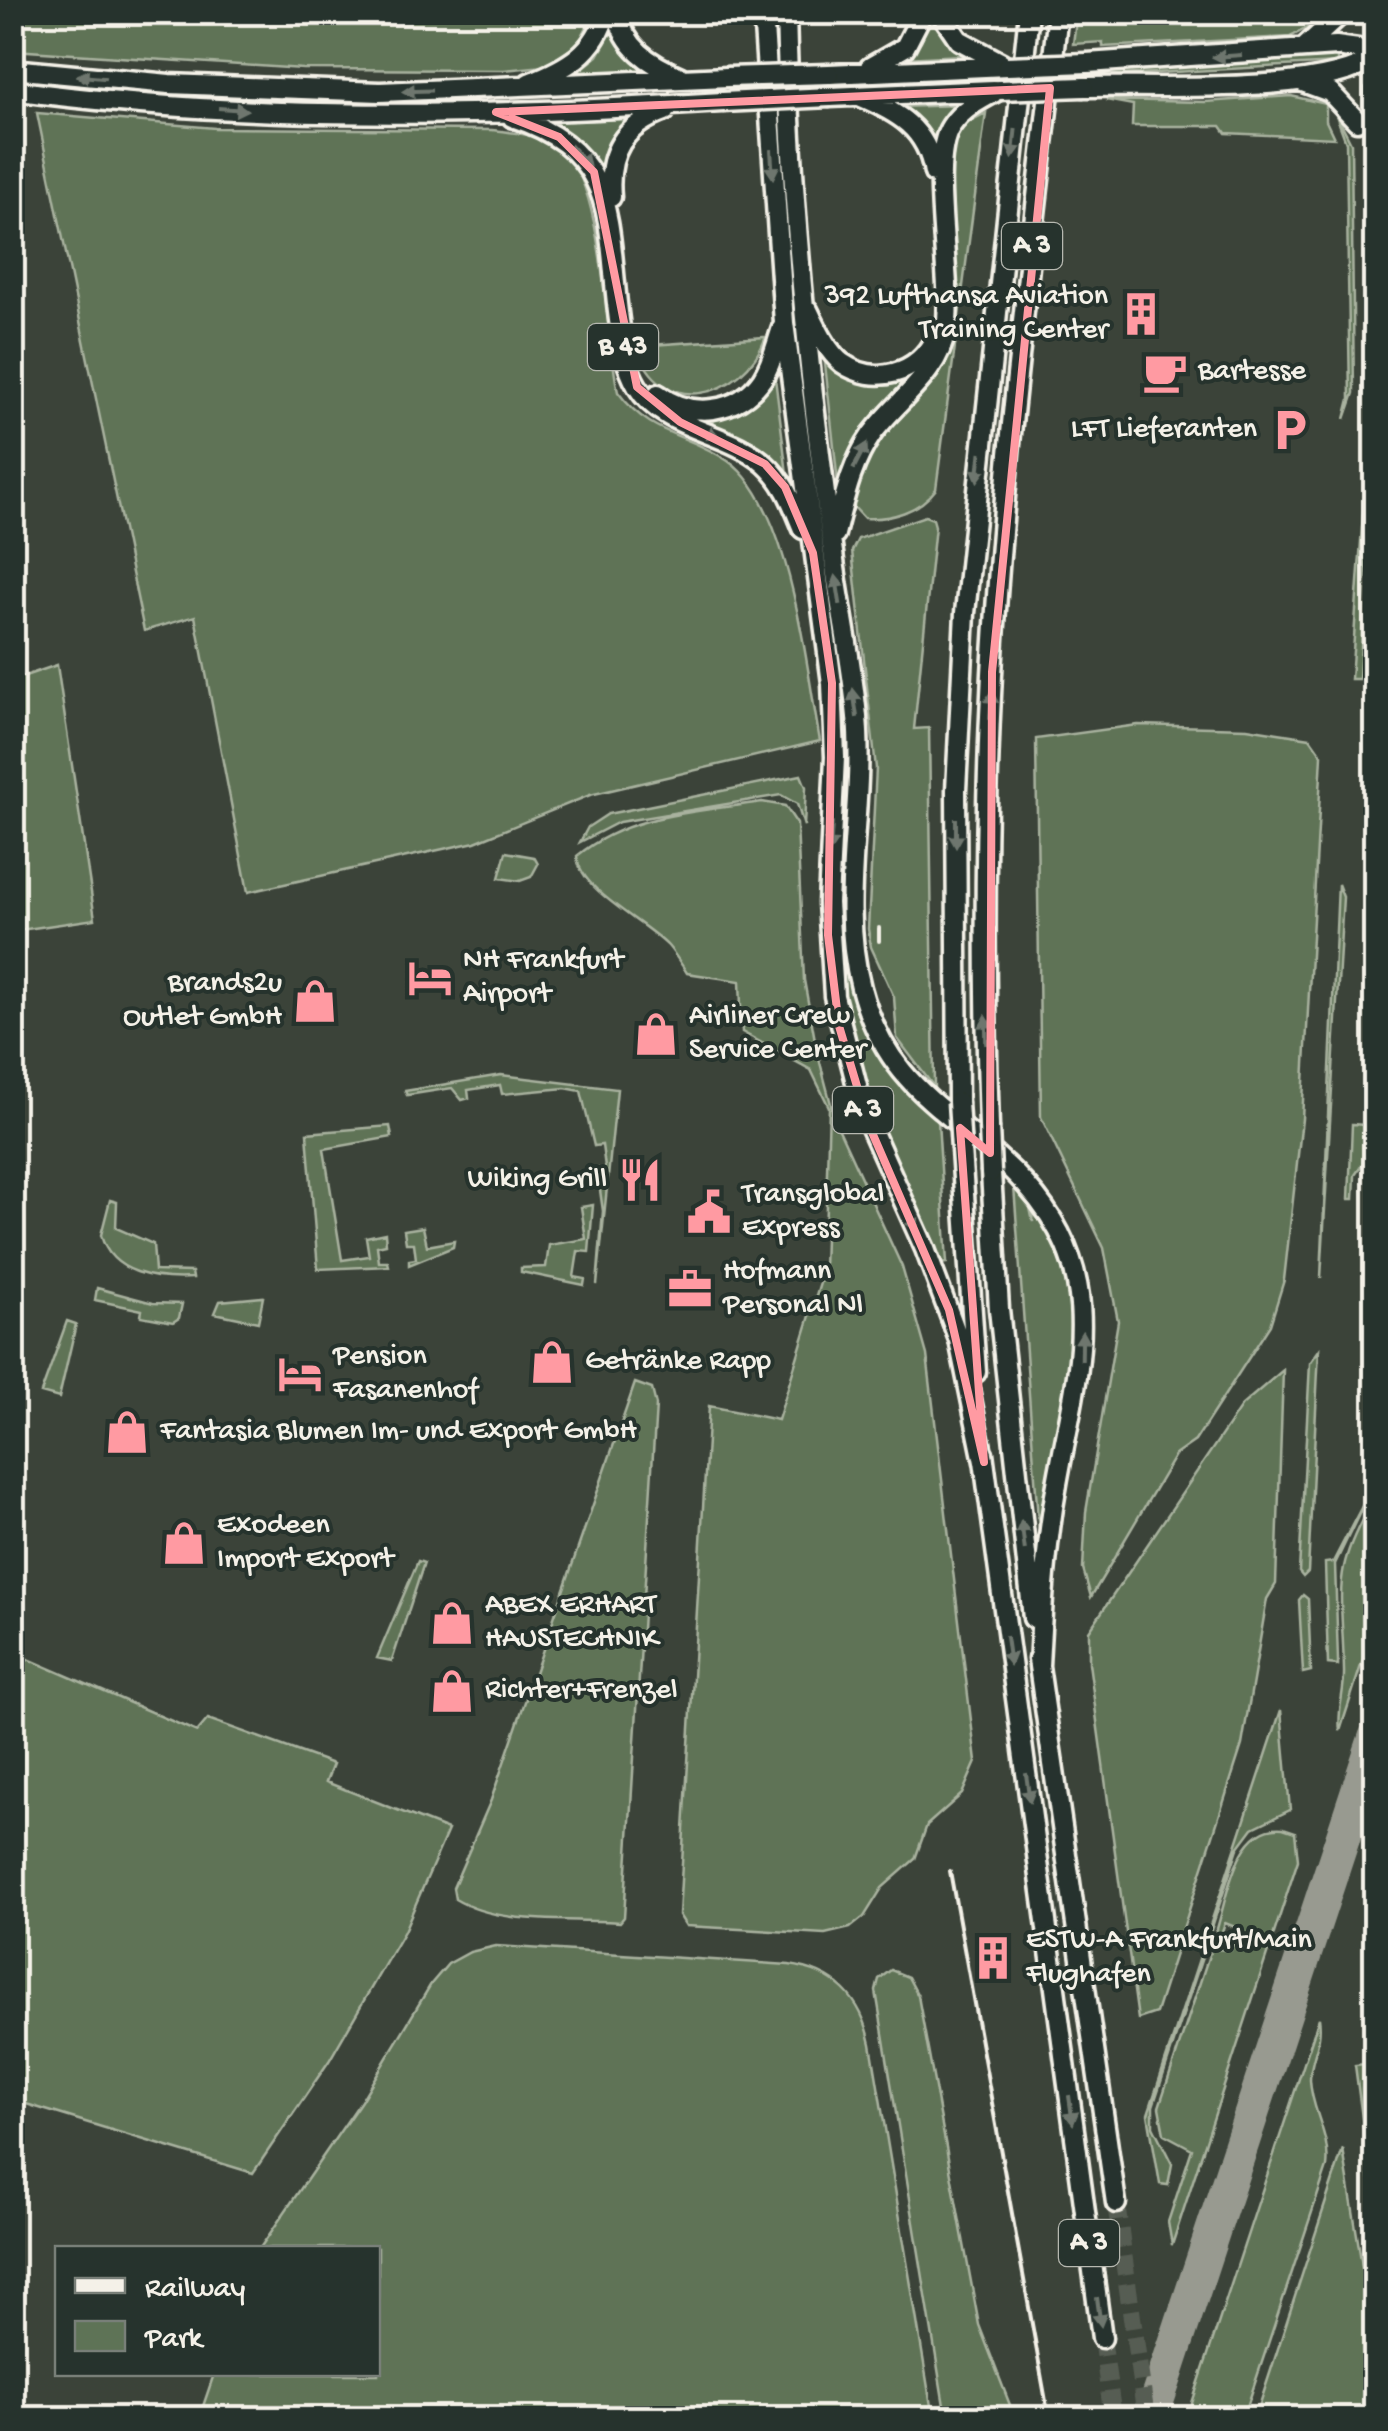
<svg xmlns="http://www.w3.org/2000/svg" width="1388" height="2431" viewBox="0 0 1388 2431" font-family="'Gochi Hand',sans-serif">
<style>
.green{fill:#5e7356;stroke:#a9b29f;stroke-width:2.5}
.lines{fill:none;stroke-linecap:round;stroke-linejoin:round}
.taxiway{stroke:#989a90;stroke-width:35}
.highway-tunnel{stroke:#575d53;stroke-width:18;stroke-dasharray:18 9;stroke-linecap:butt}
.highway-casing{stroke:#f4f1e8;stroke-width:25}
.highway{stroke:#26332d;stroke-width:18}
.rail{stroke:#f4f1e8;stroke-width:4}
.highway-bridge-casing{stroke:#f4f1e8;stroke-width:25;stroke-linecap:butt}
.highway-bridge{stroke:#26332d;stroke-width:18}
.oneway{fill:#6e766e}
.marked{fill:none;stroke:#ff9aa2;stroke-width:8;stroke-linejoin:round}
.labels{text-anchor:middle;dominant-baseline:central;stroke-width:8;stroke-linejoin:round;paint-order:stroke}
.shield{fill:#26332d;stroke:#b6b8b0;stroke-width:2.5}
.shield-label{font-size:28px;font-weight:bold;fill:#f4f1e8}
.poi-label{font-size:30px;fill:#f4f1e8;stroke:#26332d;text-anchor:start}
</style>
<rect width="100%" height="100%" fill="#3b4339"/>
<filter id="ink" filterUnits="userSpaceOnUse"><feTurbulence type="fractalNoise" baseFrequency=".01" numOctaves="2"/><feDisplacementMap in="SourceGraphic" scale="20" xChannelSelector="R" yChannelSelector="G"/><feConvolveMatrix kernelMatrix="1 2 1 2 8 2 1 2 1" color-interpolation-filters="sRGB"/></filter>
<g filter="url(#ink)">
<path class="green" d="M 1324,12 L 1326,18 L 1290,37 L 1103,47 L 1103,42 L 1073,44 L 1077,13 Z
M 12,13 L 594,12 L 594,13 L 578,44 L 544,66 L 504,70 L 303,69 L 13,50 Z
M 932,15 L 963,55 L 904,58 L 921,41 Z
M 614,28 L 653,72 L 574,75 L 598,56 Z
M 1337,53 L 1337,63 L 1084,77 L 1086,71 Z
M 1373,77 L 1375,78 L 1376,411 L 1373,424 L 1375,352 L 1364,89 Z
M 1291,96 L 1326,104 L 1326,121 L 1334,138 L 1226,133 L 1221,126 L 1132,126 L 1133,105 L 1106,100 L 1205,102 Z
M 962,105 L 937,157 L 897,107 Z
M 1333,107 L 1351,143 L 1354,393 L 1345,419 L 1350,399 L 1346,142 Z
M 37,113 L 215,128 L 492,130 C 518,133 545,135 565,153 C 604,189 605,335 618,392 C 651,437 686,432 728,461 C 791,504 806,668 820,741 L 590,795 L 475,842 L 248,892 L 195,616 L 144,631 Z
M 986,113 L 936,489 C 920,511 890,520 864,518 L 853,506 L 867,457 L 936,374 L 955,273 L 950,144 L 959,127 Z
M 629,119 L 609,145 L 600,174 L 573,140 L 542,122 Z
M 766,337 C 743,400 659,420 637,346 Z
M 824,355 L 855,377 L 927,361 L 839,493 Z
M 774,370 L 788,482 L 681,413 L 703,417 Z
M 1366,472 L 1372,472 L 1359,679 L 1351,679 Z
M 925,516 L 933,519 L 935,526 L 914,729 L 929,728 L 934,1087 L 897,1038 L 894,997 L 871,947 L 868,929 L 876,768 L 852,551 L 858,539 Z
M 57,665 L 95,919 L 13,931 L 13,680 Z
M 1138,725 L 1247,728 L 1310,738 L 1322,755 L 1302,1119 L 1284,1280 L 1270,1325 L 1195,1441 L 1175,1455 L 1091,1597 L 1083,1569 L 1086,1512 L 1118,1321 L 1104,1248 L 1041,1117 L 1036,739 Z
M 849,773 C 846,913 822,1018 938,1121 L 947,1263 L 940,1264 C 893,1161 846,1058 838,943 C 835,887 840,830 843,774 Z
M 801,775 L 806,787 L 804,826 L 797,804 L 781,795 L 619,822 L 580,842 L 588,827 L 608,814 Z
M 762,802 L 785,806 L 797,824 L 804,980 L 817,1051 L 836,1123 L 902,1267 L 927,1355 L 976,1762 L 962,1794 L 927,1825 L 915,1859 L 882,1888 L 864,1917 L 850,1928 L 825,1934 L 686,1926 L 679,1915 L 709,1406 L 778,1420 L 824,1270 L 829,1107 L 811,1070 L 742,1032 L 740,981 L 687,973 C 681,964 675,954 668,946 C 644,921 579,890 577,856 C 629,813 698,812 762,802 Z
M 506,852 L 534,857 L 538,864 L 531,877 L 520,881 L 499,878 Z
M 1338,884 L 1343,897 L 1321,1278 Z
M 501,1075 L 617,1089 L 597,1285 L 603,1211 L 597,1169 L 605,1167 L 602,1145 L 594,1146 L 581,1091 L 565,1088 L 502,1094 L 500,1085 L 468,1090 L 469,1098 L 462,1100 L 452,1088 L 407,1095 L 405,1091 Z
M 1352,1124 L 1376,1126 L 1375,1157 L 1366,1159 L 1355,1175 L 1354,1199 L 1349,1199 Z
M 390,1126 L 392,1137 L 324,1149 L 342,1260 L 369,1256 L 366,1237 L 385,1233 L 386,1244 L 377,1246 L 379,1262 L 388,1262 L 389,1266 L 318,1269 L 307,1133 Z
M 1014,1186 L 1029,1203 L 1033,1222 L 1034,1208 C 1102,1308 1060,1424 1039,1533 Z
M 110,1200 L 117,1202 L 116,1228 L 153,1244 L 155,1271 L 192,1272 L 193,1278 C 158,1280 111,1275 101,1235 Z
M 593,1205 L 589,1252 L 578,1251 L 574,1277 L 585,1279 L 584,1285 L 521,1272 L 521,1268 L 546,1267 L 549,1245 L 586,1239 L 581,1207 Z
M 423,1227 L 427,1246 L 454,1241 L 453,1247 L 409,1265 L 409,1260 L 416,1259 L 414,1243 L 406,1243 L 404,1230 Z
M 97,1288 L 153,1303 L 182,1304 L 179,1318 L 173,1322 L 141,1316 L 142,1310 L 95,1300 Z
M 263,1297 L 258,1322 L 215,1313 L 220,1301 Z
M 67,1321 L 76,1324 L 59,1398 L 41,1393 Z
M 1319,1350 L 1308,1572 L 1303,1577 L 1299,1572 L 1310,1363 Z
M 1283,1370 L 1276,1584 L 1267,1599 L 1242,1745 L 1156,2013 L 1138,2019 L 1089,1663 L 1089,1631 L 1242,1405 Z
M 635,1383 L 652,1389 L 656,1405 L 624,1917 L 620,1922 C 569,1918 499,1926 455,1899 L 453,1888 L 491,1800 Z
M 1375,1481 L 1335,1564 L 1338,1661 L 1338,1665 L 1328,1664 L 1325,1563 L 1333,1562 Z
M 1375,1497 L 1375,1622 L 1340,1731 C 1337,1709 1345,1692 1344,1670 C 1342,1587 1330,1572 1375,1497 Z
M 418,1561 L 424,1563 L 392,1661 L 377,1658 Z
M 1303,1595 L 1308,1599 L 1311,1671 L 1303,1673 L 1299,1600 Z
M 12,1652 L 197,1732 L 208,1719 L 333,1764 L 326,1782 L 448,1830 L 404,1931 L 329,2061 L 253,2173 L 13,2100 Z
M 1281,1710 L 1290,1810 L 1253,1828 L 1238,1848 L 1153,2106 L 1153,2126 L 1172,2164 L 1168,2185 L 1160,2184 L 1148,2114 Z
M 1283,1828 L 1295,1832 L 1298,1860 L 1172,2245 L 1168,2222 L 1192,2149 L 1164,2134 L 1159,2107 L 1211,1949 L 1231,1950 L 1240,1929 L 1225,1923 L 1220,1937 L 1216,1932 C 1227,1899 1236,1823 1283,1828 Z
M 496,1946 L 789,1965 C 835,1971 862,1999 871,2044 L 933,2418 L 199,2418 L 214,2374 L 378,2374 L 378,2248 L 260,2248 L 361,2101 L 431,1984 L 448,1964 L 470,1952 Z
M 891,1970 L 908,1977 L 918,1996 L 979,2325 L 1015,2418 L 946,2418 L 876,1991 L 879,1979 Z
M 1319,2018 C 1323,2044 1310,2057 1310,2080 C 1311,2110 1331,2136 1327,2167 L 1247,2407 L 1231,2418 L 1194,2418 L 1192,2403 Z
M 1365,2064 L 1375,2145 L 1375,2216 L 1355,2065 Z
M 1343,2149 L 1375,2346 L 1375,2418 L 1249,2418 L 1258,2410 Z"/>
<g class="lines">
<path class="taxiway" d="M 1151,2418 L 1376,1737"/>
<path class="highway-tunnel" d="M 1116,2203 L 1146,2418
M 1102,2338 L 1113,2418"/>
<g class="highway-casing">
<path id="highway" d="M 617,12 C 624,47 649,64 681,77
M 763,12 L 784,323 L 832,683 L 835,757 L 828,903 L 834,996 L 863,1110 L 925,1249 L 959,1340 L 984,1462
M 786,12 C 790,193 808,374 833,553 C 840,608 852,662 857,717 C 865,806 838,901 861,988 C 889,1095 960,1112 1026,1185 C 1112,1280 1076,1374 1057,1484 C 1046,1544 1042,1605 1039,1666
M 940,12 L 959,40 L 1002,63
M 1305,47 L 1343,12
M 1087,63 L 1336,46 L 1358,49 L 1376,58
M 870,67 L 905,47 L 923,12
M 12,69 L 169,84 L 380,92 L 727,77
M 829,74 L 1007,66
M 1300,81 L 1330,92 L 1357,121
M 529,83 C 565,69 596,53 606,12
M 1084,87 C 1152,85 1324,96 1376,57
M 12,90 C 247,122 487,117 723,102
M 859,96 C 897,112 927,128 934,173
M 830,97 L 994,90
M 512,117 C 621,152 606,224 619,320 C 622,342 625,366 637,386 C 664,431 728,431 765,464 C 785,482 793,505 803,529
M 611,197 C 607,153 623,126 665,111
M 808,310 C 817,328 826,350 842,363 C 875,386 918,374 935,338
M 658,394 C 690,419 738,414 762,379 C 772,364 776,345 782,328
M 835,534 C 844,499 851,464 872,434 C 897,400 939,374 946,330 C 954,280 927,161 951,126 C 963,108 982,99 999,90
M 958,1102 L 956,790 L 965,613 L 1029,12
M 989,1127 C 984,976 984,825 992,674 C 1004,453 1034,233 1058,12
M 961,1149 L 976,1372
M 991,1172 L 999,1309 L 1033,1618
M 983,1453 L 1102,2338
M 1038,1659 L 1116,2203"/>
</g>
<use href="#highway" class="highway"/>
<path class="rail" d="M 879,941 L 879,928
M 950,1871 L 1049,2418"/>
<g class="highway-bridge-casing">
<path id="highway-bridge" d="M 1007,66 L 1087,63
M 727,77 L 829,74
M 999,90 L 1084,87
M 723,102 L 830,97
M 958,1102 L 961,1149
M 989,1127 L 991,1172"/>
</g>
<use href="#highway-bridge" class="highway-bridge"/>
</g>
<defs><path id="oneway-solid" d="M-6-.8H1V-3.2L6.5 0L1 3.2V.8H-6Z" transform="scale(2.5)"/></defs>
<g class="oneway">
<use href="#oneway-solid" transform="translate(1227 56) rotate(176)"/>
<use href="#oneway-solid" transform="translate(91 77) rotate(-175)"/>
<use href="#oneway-solid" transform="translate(417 91) rotate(178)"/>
<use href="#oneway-solid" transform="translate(233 109) rotate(4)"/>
<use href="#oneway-solid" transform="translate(1014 144) rotate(96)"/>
<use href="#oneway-solid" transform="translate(580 156) rotate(48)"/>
<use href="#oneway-solid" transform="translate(772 164) rotate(86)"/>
<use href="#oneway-solid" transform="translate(706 432) rotate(21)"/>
<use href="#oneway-solid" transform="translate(860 456) rotate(-63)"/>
<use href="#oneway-solid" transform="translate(979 467) rotate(96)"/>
<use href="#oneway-solid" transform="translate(838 590) rotate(-99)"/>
<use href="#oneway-solid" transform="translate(855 703) rotate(-98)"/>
<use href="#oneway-solid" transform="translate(991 705) rotate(-87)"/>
<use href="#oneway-solid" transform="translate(956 833) rotate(90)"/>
<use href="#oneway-solid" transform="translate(831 837) rotate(94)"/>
<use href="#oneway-solid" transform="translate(986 1030) rotate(-91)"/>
<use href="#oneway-solid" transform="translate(911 1218) rotate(65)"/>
<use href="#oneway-solid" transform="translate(1082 1346) rotate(-89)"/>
<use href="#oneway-solid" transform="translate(1023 1535) rotate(-97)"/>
<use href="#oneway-solid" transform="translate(1008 1651) rotate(82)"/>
<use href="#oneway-solid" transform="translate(1028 1788) rotate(82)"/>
<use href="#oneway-solid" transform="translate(1071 2110) rotate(82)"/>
<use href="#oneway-solid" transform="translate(1099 2312) rotate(82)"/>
</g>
</g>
<path class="marked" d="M 1050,88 L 992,672 L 990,1153 L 960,1128 L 984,1462 L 949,1310 L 868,1123 L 839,1026 L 828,935 L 832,683 L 813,553 L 785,487 L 765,464 L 680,422 L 637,387 L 594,172 L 559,137 L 496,112 Z"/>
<defs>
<g id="building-bare" transform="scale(3.45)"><path d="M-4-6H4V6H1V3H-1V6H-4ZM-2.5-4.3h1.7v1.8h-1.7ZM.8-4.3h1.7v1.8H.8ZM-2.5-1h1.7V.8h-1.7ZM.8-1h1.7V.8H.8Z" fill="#ff9aa2" stroke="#26332d" stroke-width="2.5" paint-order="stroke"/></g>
<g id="cafe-bare" transform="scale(3.45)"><path d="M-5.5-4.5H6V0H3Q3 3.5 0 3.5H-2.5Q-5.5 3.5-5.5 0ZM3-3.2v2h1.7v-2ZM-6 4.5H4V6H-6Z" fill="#ff9aa2" stroke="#26332d" stroke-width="2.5" paint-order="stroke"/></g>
<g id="parking-bare" transform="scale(3.45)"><path d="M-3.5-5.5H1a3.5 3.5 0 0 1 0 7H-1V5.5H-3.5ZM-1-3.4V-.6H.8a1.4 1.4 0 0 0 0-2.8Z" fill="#ff9aa2" stroke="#26332d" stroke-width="2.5" paint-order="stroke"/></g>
<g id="hotel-bare" transform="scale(3.45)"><path d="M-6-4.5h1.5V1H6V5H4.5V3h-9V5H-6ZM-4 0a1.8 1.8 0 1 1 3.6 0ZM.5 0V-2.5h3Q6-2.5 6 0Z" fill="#ff9aa2" stroke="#26332d" stroke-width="2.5" paint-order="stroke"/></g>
<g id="shop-bare" transform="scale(3.45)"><path d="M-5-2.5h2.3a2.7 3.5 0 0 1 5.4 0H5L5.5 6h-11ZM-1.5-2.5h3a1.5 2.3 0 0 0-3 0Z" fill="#ff9aa2" stroke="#26332d" stroke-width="2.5" paint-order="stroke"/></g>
<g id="restaurant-bare" transform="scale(3.45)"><path d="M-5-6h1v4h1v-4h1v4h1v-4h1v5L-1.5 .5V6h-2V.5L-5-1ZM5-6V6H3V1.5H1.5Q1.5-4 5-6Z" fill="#ff9aa2" stroke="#26332d" stroke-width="2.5" paint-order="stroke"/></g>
<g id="civic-bare" transform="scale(3.45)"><path d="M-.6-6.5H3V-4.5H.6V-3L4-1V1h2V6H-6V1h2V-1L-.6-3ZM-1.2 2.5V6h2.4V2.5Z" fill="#ff9aa2" stroke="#26332d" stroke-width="2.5" paint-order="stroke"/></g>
<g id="office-bare" transform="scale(3.45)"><path d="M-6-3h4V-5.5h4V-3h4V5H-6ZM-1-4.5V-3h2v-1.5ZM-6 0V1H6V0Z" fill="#ff9aa2" stroke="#26332d" stroke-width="2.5" paint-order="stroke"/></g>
</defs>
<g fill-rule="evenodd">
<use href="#building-bare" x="1141" y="314"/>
<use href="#cafe-bare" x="1165" y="372"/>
<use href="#parking-bare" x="1290" y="430"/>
<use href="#hotel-bare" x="430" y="978"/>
<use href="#shop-bare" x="315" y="1001"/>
<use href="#shop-bare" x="656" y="1034"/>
<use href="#restaurant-bare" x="640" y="1180"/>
<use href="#civic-bare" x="709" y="1212"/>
<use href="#office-bare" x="690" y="1289"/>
<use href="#shop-bare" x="552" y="1362"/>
<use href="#hotel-bare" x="300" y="1374"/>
<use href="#shop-bare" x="127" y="1432"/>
<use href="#shop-bare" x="184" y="1543"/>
<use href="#shop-bare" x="452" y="1623"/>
<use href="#shop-bare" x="452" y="1691"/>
<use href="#building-bare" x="993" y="1958"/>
</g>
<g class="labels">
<g class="shield">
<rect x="1002" y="223" width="60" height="46" rx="8"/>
<rect x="588" y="324" width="70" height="46" rx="8"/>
<rect x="833" y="1087" width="60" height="46" rx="8"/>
<rect x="1059" y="2220" width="60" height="46" rx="8"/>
</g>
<g class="shield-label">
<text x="1032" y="246">A 3</text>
<text x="623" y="347">B 43</text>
<text x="863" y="1110">A 3</text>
<text x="1089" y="2243">A 3</text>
</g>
<g class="poi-label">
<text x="1108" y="297" text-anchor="end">392 Lufthansa Aviation<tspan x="1108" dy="34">Training Center</tspan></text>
<text x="1198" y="372">Bartesse</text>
<text x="1257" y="430" text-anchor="end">LFT Lieferanten</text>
<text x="463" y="961">NH Frankfurt<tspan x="463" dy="34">Airport</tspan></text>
<text x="282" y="984" text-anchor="end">Brands2u<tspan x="282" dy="34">Outlet GmbH</tspan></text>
<text x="689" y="1017">Airliner Crew<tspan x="689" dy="34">Service Center</tspan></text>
<text x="607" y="1180" text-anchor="end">Wiking Grill</text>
<text x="742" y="1195">Transglobal<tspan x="742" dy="34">Express</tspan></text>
<text x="723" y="1272">Hofmann<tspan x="723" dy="34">Personal Nl</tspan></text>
<text x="333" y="1357">Pension<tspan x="333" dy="34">Fasanenhof</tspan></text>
<text x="585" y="1362">Getränke Rapp</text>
<text x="160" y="1432">Fantasia Blumen Im- und Export GmbH</text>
<text x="217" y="1526">Exodeen<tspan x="217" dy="34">Import Export</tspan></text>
<text x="485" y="1606">ABEX ERHART<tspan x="485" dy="34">HAUSTECHNIK</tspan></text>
<text x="485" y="1691">Richter+Frenzel</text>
<text x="1026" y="1941">ESTW-A Frankfurt/Main<tspan x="1026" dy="34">Flughafen</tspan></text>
</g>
</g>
<rect width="1388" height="2431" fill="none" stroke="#26332d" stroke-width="50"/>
<rect x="25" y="25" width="1338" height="2381" fill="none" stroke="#f4f1e8" stroke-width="4" filter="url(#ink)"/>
<rect x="55" y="2246" width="325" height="130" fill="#26332d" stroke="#787f78" stroke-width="2.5"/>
<rect x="75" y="2278" width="50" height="15" fill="#f4f1e8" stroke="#787f78" stroke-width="2.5"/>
<text x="145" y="2296" font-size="30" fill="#f4f1e8">Railway</text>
<rect x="75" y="2321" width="50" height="30" fill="#5e7356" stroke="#787f78" stroke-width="2.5"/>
<text x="145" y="2346" font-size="30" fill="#f4f1e8">Park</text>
</svg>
